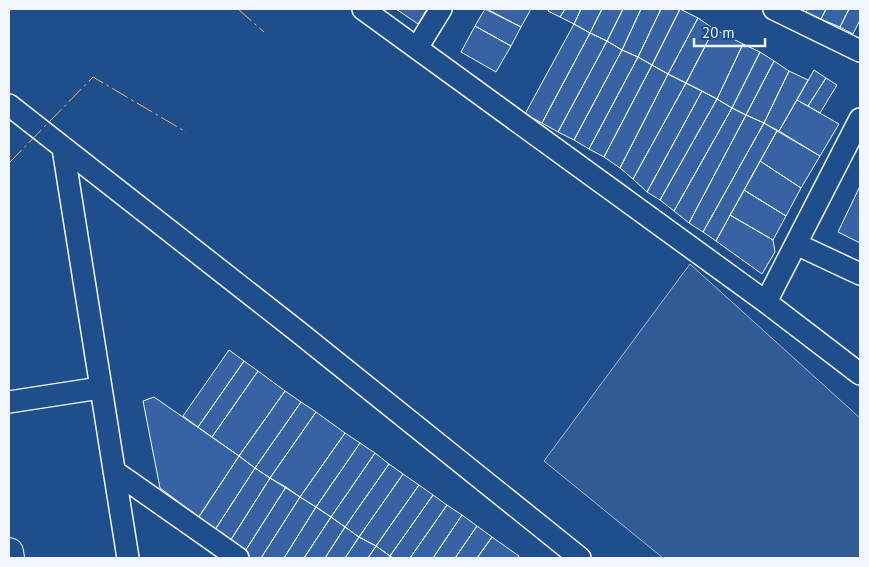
<svg xmlns="http://www.w3.org/2000/svg" width="869" height="567" viewBox="0 0 869 567" font-family="'PT Sans',sans-serif">
<style>
.built{fill:#305b95;stroke:#a8bbd7}
.building{fill:#3563a3;stroke:#f2f6ff}
.lines{fill:none;stroke-linecap:round;stroke-linejoin:round}
.street-casing{stroke:#f2f6ff;stroke-width:24}
.secondary-casing{stroke:#f2f6ff;stroke-width:30}
.street{stroke:#1f4e8c;stroke-width:21}
.secondary{stroke:#1f4e8c;stroke-width:28}
.power{stroke:#ffb74d;stroke-width:1;stroke-dasharray:18 4 2.5 4;stroke-linecap:butt}
</style>
<rect width="100%" height="100%" fill="#1f4e8c"/>
<path class="built" d="M 690,264 L 860,418 L 860,558 L 663,558 L 544,461 Z"/>
<path class="building" d="M 396,9 L 427,9 L 418,24 Z
M 485,9 L 521,27 L 511,46 L 475,26 Z
M 487,9 L 531,9 L 521,27 Z
M 549,9 L 565,9 L 560,17 L 548,11 Z
M 565,9 L 581,9 L 574,24 L 560,17 Z
M 581,9 L 602,9 L 590,33 L 574,24 Z
M 602,9 L 623,9 L 607,41 L 590,33 Z
M 623,9 L 641,9 L 622,50 L 607,41 Z
M 641,9 L 661,9 L 638,57 L 622,50 Z
M 661,9 L 680,9 L 652,65 L 638,57 Z
M 680,9 L 698,18 L 668,74 L 652,65 Z
M 808,9 L 826,9 L 821,19 L 806,12 Z
M 826,9 L 849,9 L 840,27 L 821,19 Z
M 849,9 L 860,9 L 860,20 L 853,34 L 840,27 Z
M 698,18 L 714,29 L 686,83 L 668,74 Z
M 574,24 L 590,33 L 542,123 L 525,114 Z
M 475,26 L 511,46 L 496,72 L 461,52 Z
M 714,29 L 743,44 L 717,99 L 686,83 Z
M 590,33 L 607,41 L 558,132 L 542,123 Z
M 607,41 L 622,50 L 574,140 L 558,132 Z
M 743,44 L 760,52 L 732,108 L 717,99 Z
M 622,50 L 638,57 L 589,149 L 574,140 Z
M 760,52 L 774,61 L 746,115 L 732,108 Z
M 638,57 L 652,65 L 604,157 L 589,149 Z
M 774,61 L 789,71 L 764,123 L 746,115 Z
M 652,65 L 668,74 L 620,168 L 604,157 Z
M 814,70 L 826,78 L 808,106 L 797,100 Z
M 789,71 L 808,80 L 779,131 L 764,123 Z
M 668,74 L 686,83 L 633,179 L 620,168 Z
M 826,78 L 837,85 L 820,113 L 808,106 Z
M 686,83 L 702,91 L 647,192 L 633,179 Z
M 702,91 L 717,99 L 660,200 L 647,192 Z
M 717,99 L 732,108 L 674,211 L 660,200 Z
M 797,100 L 839,124 L 820,156 L 779,131 Z
M 732,108 L 746,115 L 689,223 L 674,211 Z
M 746,115 L 764,123 L 703,232 L 689,223 Z
M 764,123 L 777,131 L 716,241 L 703,232 Z
M 777,131 L 820,156 L 801,188 L 760,161 Z
M 760,161 L 801,188 L 786,216 L 744,190 Z
M 860,186 L 860,243 L 838,232 Z
M 744,190 L 786,216 L 773,240 L 730,215 Z
M 730,215 L 773,240 L 775,252 L 762,274 L 716,241 Z
M 229,350 L 244,361 L 198,427 L 183,416 Z
M 244,361 L 258,371 L 212,437 L 198,427 Z
M 258,371 L 285,391 L 239,456 L 212,437 Z
M 285,391 L 301,402 L 255,468 L 239,456 Z
M 154,397 L 239,456 L 199,517 L 160,488 L 143,401 Z
M 301,402 L 316,412 L 270,478 L 255,468 Z
M 316,412 L 345,433 L 300,497 L 270,478 Z
M 345,433 L 360,443 L 316,507 L 300,497 Z
M 360,443 L 375,453 L 331,517 L 316,507 Z
M 375,453 L 389,464 L 345,527 L 331,517 Z
M 239,456 L 255,468 L 211,536 L 194,524 Z
M 389,464 L 403,474 L 359,537 L 345,527 Z
M 255,468 L 270,478 L 227,546 L 211,536 Z
M 403,474 L 419,485 L 376,546 L 359,537 Z
M 270,478 L 286,487 L 242,556 L 227,546 Z
M 419,485 L 433,495 L 390,556 L 376,546 Z
M 286,487 L 300,497 L 261,558 L 246,558 L 242,556 Z
M 433,495 L 447,505 L 410,558 L 393,558 L 390,556 Z
M 300,497 L 316,507 L 284,558 L 261,558 Z
M 447,505 L 462,515 L 433,558 L 410,558 Z
M 316,507 L 331,517 L 304,558 L 284,558 Z
M 462,515 L 477,526 L 455,558 L 433,558 Z
M 331,517 L 345,527 L 325,558 L 304,558 Z
M 477,526 L 492,537 L 477,558 L 455,558 Z
M 345,527 L 359,537 L 345,558 L 325,558 Z
M 359,537 L 376,546 L 368,558 L 345,558 Z
M 492,537 L 519,556 L 518,558 L 477,558 Z
M 376,546 L 390,556 L 389,558 L 368,558 Z"/>
<g class="lines">
<g class="street-casing">
<path id="street" d="M 363,9 L 766,302 L 860,374
M 774,9 L 860,51
M 417,48 L 441,9
M 9,105 L 296,330 L 580,558
M 63,148 L 128,558
M 796,244 L 860,274
M 766,302 L 860,119
M 9,402 L 100,388
M 114,471 L 238,558"/>
</g>
<g class="secondary-casing">
<path id="secondary" d="M 9,552 L 10,558"/>
</g>
<use href="#street" class="street"/>
<use href="#secondary" class="secondary"/>
<path class="power" d="M 238,9 L 264,32
M 9,163 L 93,77 L 186,132"/>
</g>
<rect width="869" height="567" fill="none" stroke="#f2f6ff" stroke-width="20"/>
<path d="M694 38v8h71v-8" fill="none" stroke="#f2f6ff" stroke-width="2.5"/>
<text x="702" y="38" font-size="15" fill="#f2f6ff" stroke="#1f4e8c" stroke-width="4" paint-order="stroke">20 m</text>
</svg>
